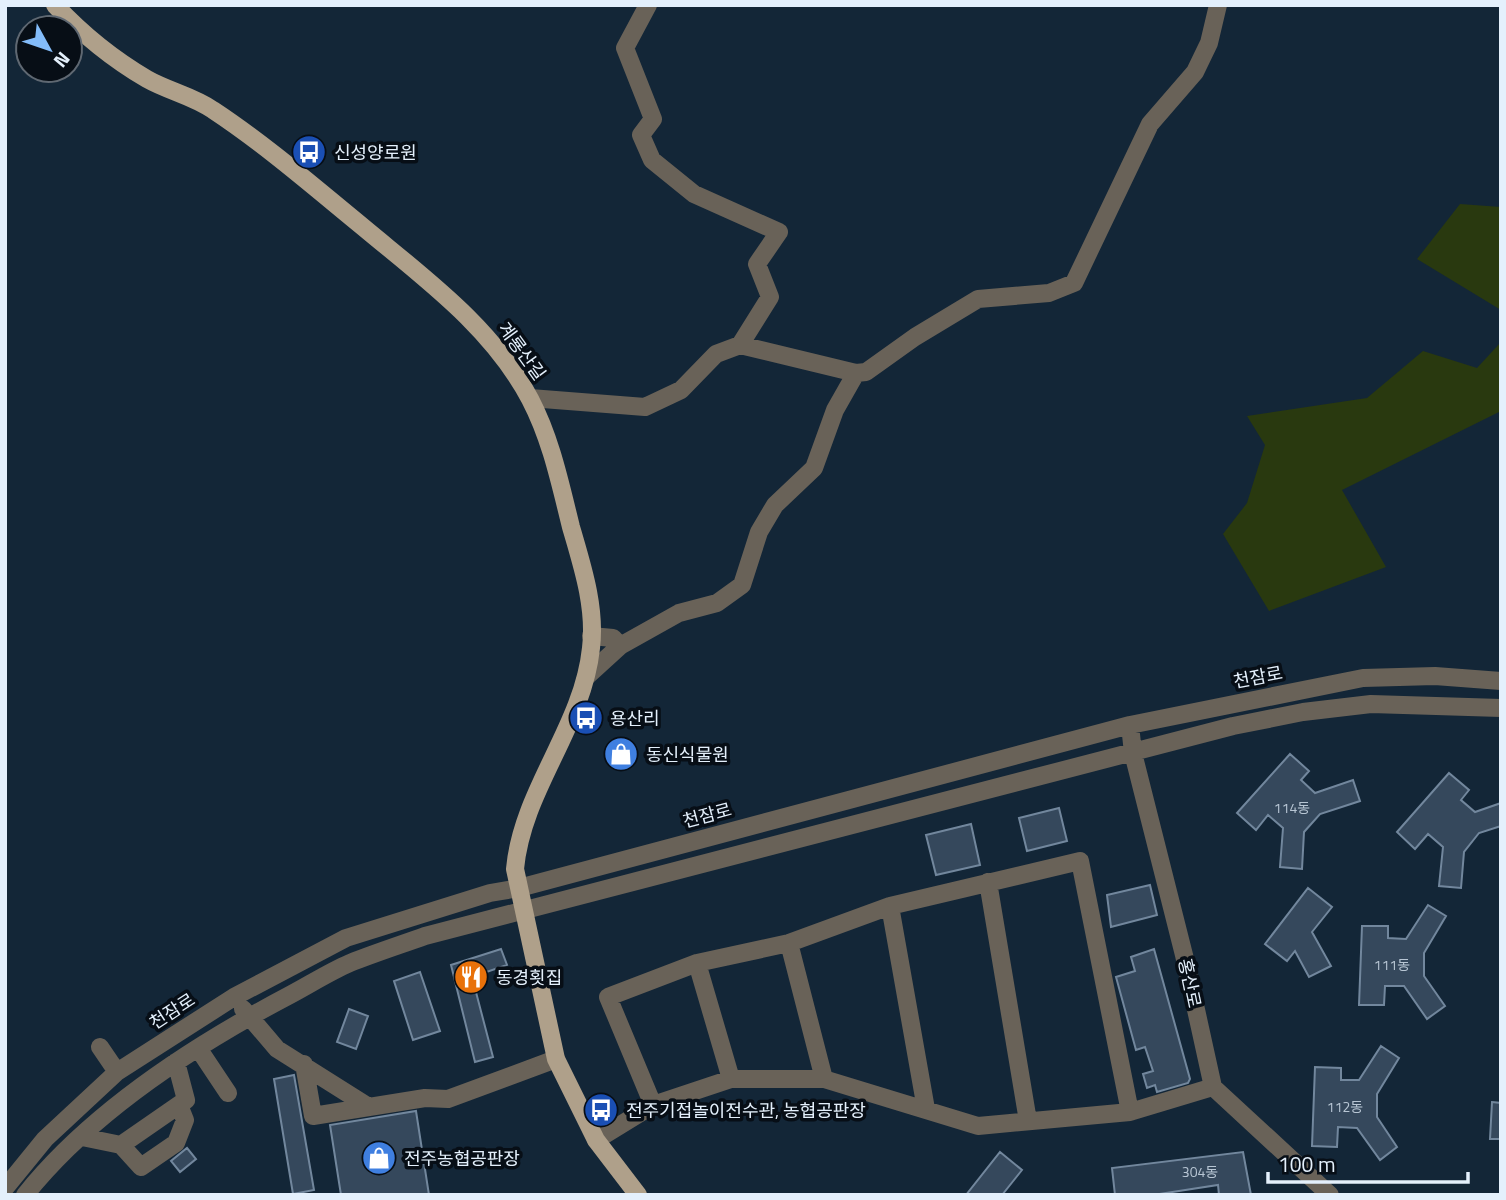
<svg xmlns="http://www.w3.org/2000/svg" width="1506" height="1200" viewBox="0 0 1506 1200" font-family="'Titillium Web','Noto Sans KR',sans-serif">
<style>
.green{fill:#29390f}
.building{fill:#35485c;stroke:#72879d;stroke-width:2}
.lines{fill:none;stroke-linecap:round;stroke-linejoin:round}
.minor{stroke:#696258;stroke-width:18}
.major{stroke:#afa08a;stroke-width:18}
.labels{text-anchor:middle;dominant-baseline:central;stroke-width:7;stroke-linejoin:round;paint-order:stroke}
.number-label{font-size:14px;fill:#b8c6d4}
.poi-label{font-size:18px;fill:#e4f0fc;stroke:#070e16;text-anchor:start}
.street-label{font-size:18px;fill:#e4f0fc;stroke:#070e16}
</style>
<rect width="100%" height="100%" fill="#132637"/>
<path class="green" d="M 1460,204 L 1501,207 L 1501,310 L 1417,259 Z
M 1501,342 L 1501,411 L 1342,490 L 1386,567 L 1269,611 L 1223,534 L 1247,503 L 1265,445 L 1247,416 L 1367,398 L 1423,351 L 1477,368 Z"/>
<path class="building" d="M 1290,754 L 1309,771 L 1301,780 L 1315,793 L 1353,780 L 1360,801 L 1320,814 L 1304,832 L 1302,869 L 1280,867 L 1283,828 L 1268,815 L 1256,830 L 1237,813 Z
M 1449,773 L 1469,790 L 1461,800 L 1475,812 L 1501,803 L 1501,826 L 1479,833 L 1464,852 L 1461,888 L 1439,886 L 1443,847 L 1428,834 L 1415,849 L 1397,832 Z
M 1059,808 L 1067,841 L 1027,851 L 1019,818 Z
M 971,824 L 980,865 L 936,875 L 926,835 Z
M 1150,885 L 1157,915 L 1111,927 L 1107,895 Z
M 1308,888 L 1332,907 L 1312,932 L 1331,966 L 1309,977 L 1295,951 L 1287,961 L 1265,944 Z
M 1428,905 L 1446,916 L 1424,953 L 1424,976 L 1445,1006 L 1427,1019 L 1404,986 L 1385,986 L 1384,1005 L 1359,1005 L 1362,926 L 1388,926 L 1388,938 L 1406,939 Z
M 501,949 L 507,965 L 472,977 L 493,1057 L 475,1062 L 451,965 Z
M 1154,949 L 1190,1079 L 1188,1083 L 1157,1092 L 1155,1085 L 1147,1088 L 1143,1074 L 1153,1071 L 1145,1047 L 1136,1050 L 1116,977 L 1135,971 L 1131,957 Z
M 420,972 L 440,1031 L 413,1040 L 394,981 Z
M 349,1009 L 368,1016 L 356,1049 L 337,1042 Z
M 1381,1046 L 1399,1058 L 1377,1094 L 1377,1117 L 1397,1147 L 1380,1160 L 1357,1128 L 1338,1127 L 1337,1147 L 1312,1146 L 1315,1067 L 1341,1068 L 1341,1080 L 1359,1080 Z
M 294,1075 L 314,1190 L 293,1194 L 274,1079 Z
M 1492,1102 L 1501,1103 L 1501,1139 L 1490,1139 Z
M 416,1111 L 429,1195 L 341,1195 L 330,1125 Z
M 187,1148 L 196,1159 L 180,1172 L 171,1161 Z
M 1000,1152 L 1022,1170 L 1002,1195 L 966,1195 Z
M 1243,1152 L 1251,1195 L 1219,1195 L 1218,1185 L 1153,1195 L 1115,1195 L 1112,1168 Z"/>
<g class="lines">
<path class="minor" d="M 648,5 L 625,48 L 653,119 L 641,135 L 652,160 L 694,194 L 779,232 L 757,264 L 770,297 L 740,345
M 530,398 L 645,407 L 681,390 L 716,354 L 740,345 L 856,373 L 866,372 L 915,337 L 978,299 L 1049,293 L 1074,283 L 1150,124 L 1195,72 L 1209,43 L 1218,5
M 591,636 L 613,638 L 620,646
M 586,677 L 620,646 L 679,613 L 717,603 L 742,585 L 759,532 L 775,505 L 814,468 L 835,410 L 856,373
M 1130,725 L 1133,753 L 1184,955 L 1213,1087 L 1330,1195
M 988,882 L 1028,1121
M 890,906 L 926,1109
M 789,943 L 824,1079
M 697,963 L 731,1079
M 243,1009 L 277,1049 L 369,1107
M 100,1047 L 117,1072
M 198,1048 L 228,1093
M 304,1064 L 313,1116 L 425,1098 L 448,1099 L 556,1059
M 653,1105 L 608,997 L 697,963 L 789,943 L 890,906 L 1080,861 L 1130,1112
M 82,1137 L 121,1145 L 186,1100 L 176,1062
M 596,1140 L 653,1105 L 731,1079 L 824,1079 L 978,1126 L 1130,1112 L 1213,1087
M 121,1145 L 141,1167 L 176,1143 L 185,1120 L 179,1105
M 5,1188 L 45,1139 L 117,1072 L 234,997 L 346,938 L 490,893 L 519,888 L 1130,725 L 1363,678 L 1435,676 L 1501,681
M 25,1195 C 92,1111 195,1045 288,996 C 309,985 329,972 350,963 C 375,953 400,945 425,936 L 1233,726 L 1303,712 L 1371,704 L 1501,708"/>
<path class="major" d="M 55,5 C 82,34 113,59 147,79 C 168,91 193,96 213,110 C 266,145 314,187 363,227 C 424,278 492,327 530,399 C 551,439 560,483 571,527 C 582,565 596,607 591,648 C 583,727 522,790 515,869 L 556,1059 L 596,1140 L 638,1195"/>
</g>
<defs>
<g id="bus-disc" transform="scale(1.75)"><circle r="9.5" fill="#1a4fb4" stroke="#070e16"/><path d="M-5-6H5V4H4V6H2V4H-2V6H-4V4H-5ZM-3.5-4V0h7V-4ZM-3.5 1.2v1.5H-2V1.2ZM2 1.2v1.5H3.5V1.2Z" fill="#fff"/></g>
<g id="shop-disc" transform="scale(1.75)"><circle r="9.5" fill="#3f7fe0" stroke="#070e16"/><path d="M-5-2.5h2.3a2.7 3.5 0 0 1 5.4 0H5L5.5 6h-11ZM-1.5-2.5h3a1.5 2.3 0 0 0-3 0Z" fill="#fff"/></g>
<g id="restaurant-disc" transform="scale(1.75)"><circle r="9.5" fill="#e8710a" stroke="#070e16"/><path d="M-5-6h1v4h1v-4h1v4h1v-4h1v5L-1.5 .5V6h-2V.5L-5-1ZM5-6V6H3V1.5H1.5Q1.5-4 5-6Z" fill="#fff"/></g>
</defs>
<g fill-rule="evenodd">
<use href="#bus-disc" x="309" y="152"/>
<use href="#bus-disc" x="586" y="718"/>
<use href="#shop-disc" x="621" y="754"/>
<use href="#restaurant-disc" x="471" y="977"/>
<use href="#bus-disc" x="601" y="1110"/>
<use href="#shop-disc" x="379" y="1158"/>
</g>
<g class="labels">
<g class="number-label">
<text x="1292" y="807">114동</text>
<text x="1392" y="964">111동</text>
<text x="1345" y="1106">112동</text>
<text x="1200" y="1171">304동</text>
</g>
<g class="poi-label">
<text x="334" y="152">신성양로원</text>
<text x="610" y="718">용산리</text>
<text x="646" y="754">동신식물원</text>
<text x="496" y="977">동경횟집</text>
<text x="626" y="1110">전주기접놀이전수관, 농협공판장</text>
<text x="404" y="1158">전주농협공판장</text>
</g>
<g class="street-label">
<text transform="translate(522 351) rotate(54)">계룡산길</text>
<text transform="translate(1258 677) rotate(-11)">천잠로</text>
<text transform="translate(707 815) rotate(-15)">천잠로</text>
<text transform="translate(1190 983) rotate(78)">홍산로</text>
<text transform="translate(172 1011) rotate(-33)">천잠로</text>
</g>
</g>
<rect width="1506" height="1200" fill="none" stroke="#e4f0fc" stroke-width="14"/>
<g transform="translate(49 49) rotate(130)"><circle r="33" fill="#070e16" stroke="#5f6872" stroke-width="2"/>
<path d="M0-5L12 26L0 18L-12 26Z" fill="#83bcfa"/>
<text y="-10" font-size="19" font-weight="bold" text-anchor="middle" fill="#e4f0fc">N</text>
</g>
<path d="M1268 1172v10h200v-10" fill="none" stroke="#e4f0fc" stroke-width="3.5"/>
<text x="1278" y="1172" font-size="21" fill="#e4f0fc" stroke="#070e16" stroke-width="5" paint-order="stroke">100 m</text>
</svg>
